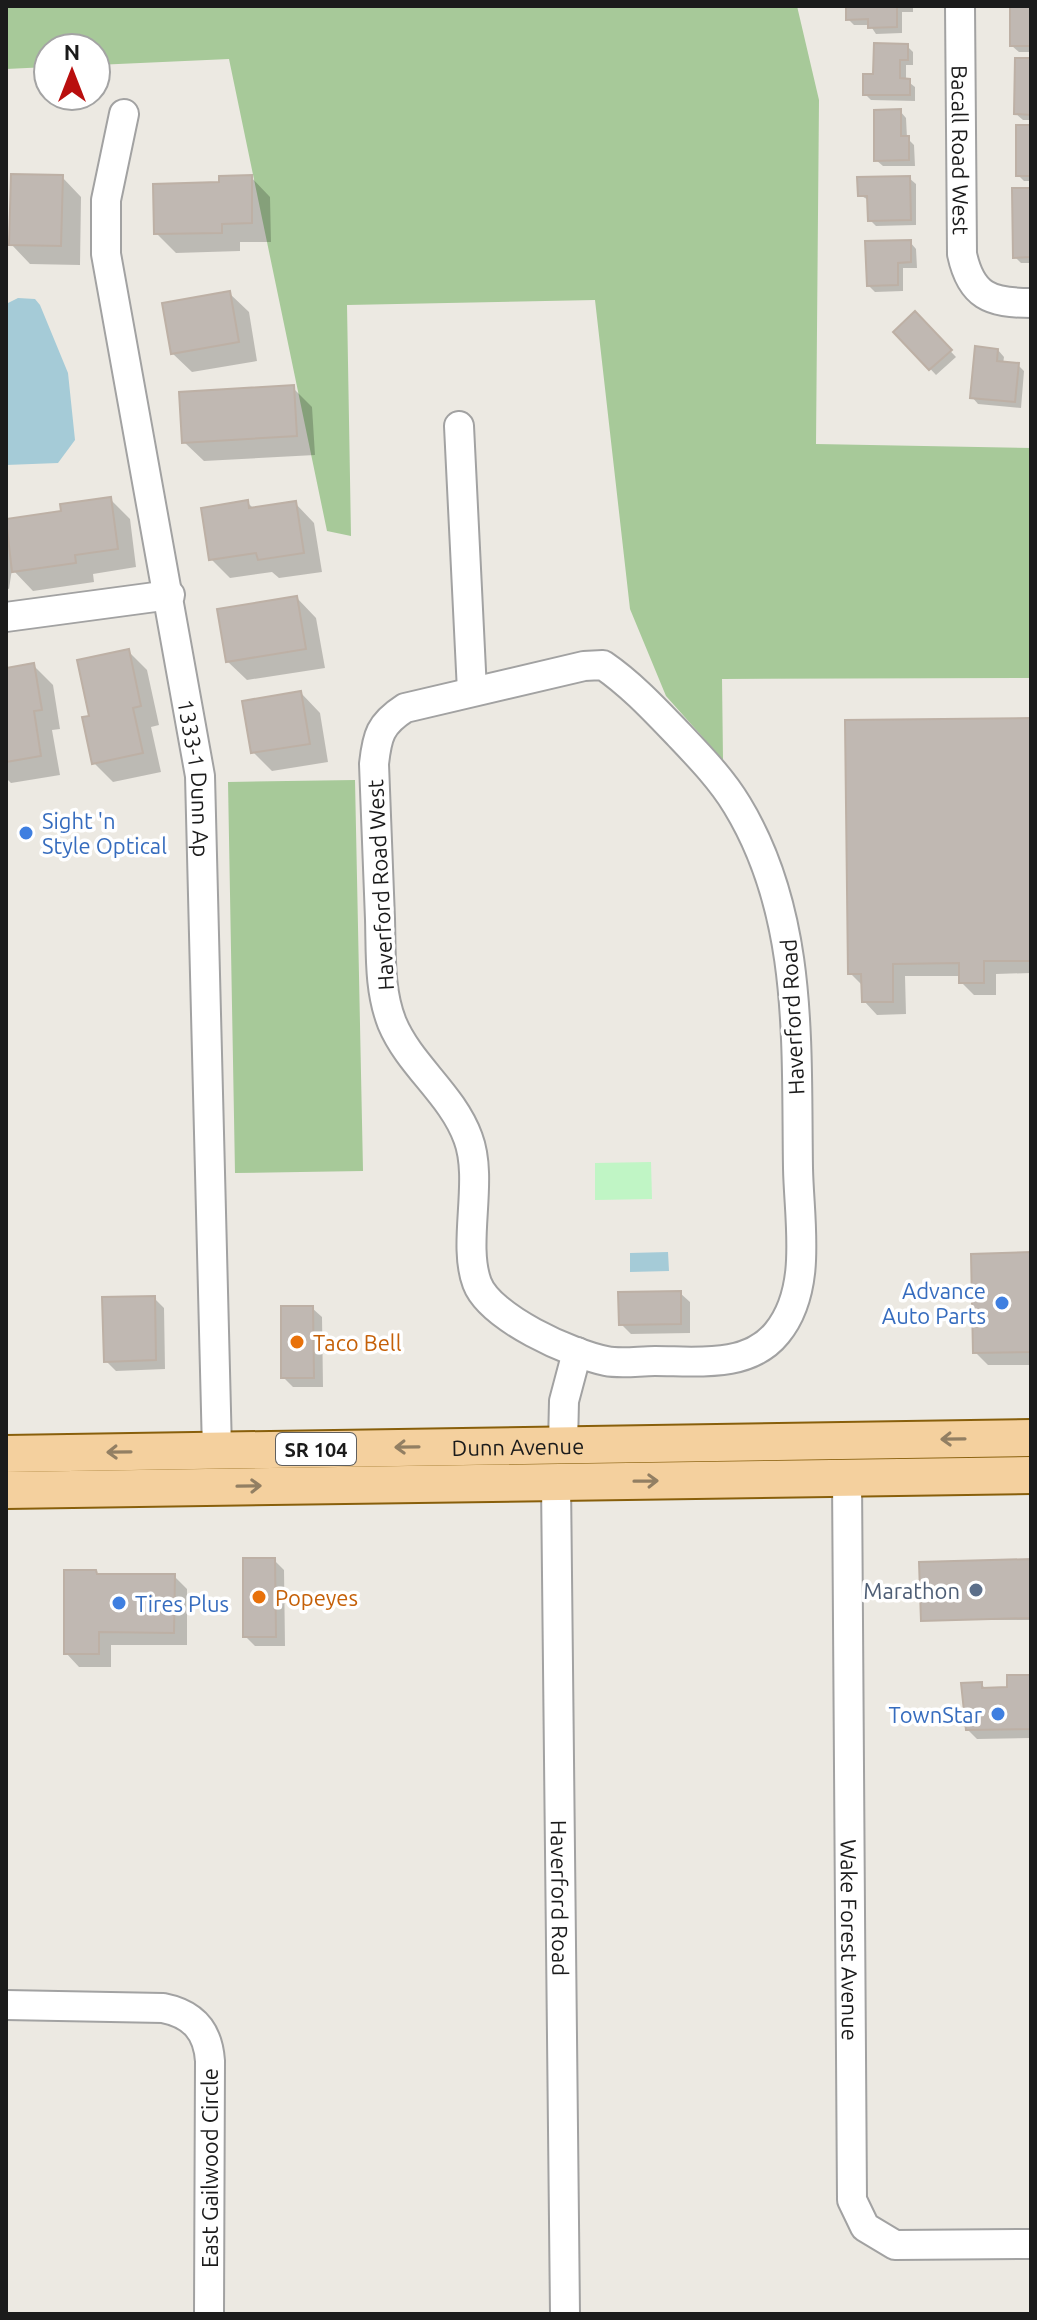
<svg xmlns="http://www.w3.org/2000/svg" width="1037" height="2320" viewBox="0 0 1037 2320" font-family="Ubuntu,sans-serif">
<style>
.forest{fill:#a7c999}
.park{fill:#c0f5c5}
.water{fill:#a5cbd7}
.shadow{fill:#0003}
.building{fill:#c0b8b2;stroke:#bdb0a5;stroke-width:2}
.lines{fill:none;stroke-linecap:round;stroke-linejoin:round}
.minor-casing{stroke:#a2a2a2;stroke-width:32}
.major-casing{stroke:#885f0b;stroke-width:40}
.minor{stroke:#fff;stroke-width:28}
.major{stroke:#f4d09e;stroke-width:36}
.oneway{stroke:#927f63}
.shop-dot{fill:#3f7fe0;stroke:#fff;stroke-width:3}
.food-dot{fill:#e8710a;stroke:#fff;stroke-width:3}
.service-dot{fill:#5c6f8a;stroke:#fff;stroke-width:3}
.labels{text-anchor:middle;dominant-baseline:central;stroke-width:7;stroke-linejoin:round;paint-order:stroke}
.shield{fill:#fff;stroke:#5f5f5f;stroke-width:2}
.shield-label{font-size:20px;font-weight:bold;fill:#1b1b1b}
.street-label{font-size:22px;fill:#1b1b1b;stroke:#fff}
.shop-label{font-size:22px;fill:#366cbe;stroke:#fff;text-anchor:start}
.food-label{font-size:22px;fill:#c56008;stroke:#fff;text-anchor:start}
.service-label{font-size:22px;fill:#4e5e75;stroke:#fff;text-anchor:end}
</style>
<rect width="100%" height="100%" fill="#ece9e2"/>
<path class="forest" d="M 6,6 L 797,6 L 819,100 L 816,444 L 1031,448 L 1031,678 L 722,679 L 723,760 L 666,696 L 630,609 L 595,300 L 347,305 L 351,536 L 327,531 L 229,59 L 96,65 L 96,48 L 48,48 L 48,67 L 6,69 Z
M 355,780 L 363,1171 L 235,1173 L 228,782 Z"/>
<path class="park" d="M 651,1162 L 652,1199 L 595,1200 L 595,1163 Z"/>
<path class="water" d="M 18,298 L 35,299 L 40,305 L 68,373 L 75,440 L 58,463 L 6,465 L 6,304 Z
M 668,1252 L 669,1271 L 630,1272 L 630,1253 Z"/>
<path class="shadow" d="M 848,6 L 913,6 L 913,12 L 902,12 L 902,33 L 876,34 L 870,25 L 854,25 L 848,19 Z
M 1012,6 L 1031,6 L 1031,52 L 1019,52 L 1012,46 Z
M 907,46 L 913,52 L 913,65 L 906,65 L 906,80 L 915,87 L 915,101 L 871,100 L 865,94 L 875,76 Z
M 1031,60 L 1031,120 L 1023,120 L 1016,114 Z
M 900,111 L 906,118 L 907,138 L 914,145 L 915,166 L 883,166 L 876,160 Z
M 1031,127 L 1031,181 L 1024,181 L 1018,175 Z
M 62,177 L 81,197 L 80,265 L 30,264 L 11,244 Z
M 251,177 L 270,197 L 271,242 L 240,242 L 240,251 L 176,253 L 156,233 L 221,184 Z
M 909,178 L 916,184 L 916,225 L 876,226 L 870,220 L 870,201 L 860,195 Z
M 1031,190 L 1031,263 L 1021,263 L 1015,257 Z
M 910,242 L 916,249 L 917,268 L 903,268 L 903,291 L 875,292 L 868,285 Z
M 229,293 L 249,312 L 257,361 L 192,372 L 172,353 Z
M 915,314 L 956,357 L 936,375 L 896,332 Z
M 998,350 L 1004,357 L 1003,364 L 1018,365 L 1024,371 L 1021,408 L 978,404 L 972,397 Z
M 293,388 L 312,407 L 315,455 L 204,461 L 184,442 Z
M 110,499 L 130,519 L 136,567 L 93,574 L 94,582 L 33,591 L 12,569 L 9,589 L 6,588 L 6,529 L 8,532 Z
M 248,503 L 254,509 L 295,503 L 314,523 L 322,572 L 279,578 L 272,572 L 230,578 L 211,559 Z
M 297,598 L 316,618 L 325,668 L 247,680 L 227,661 Z
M 128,651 L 147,670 L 159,725 L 151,727 L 161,772 L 113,782 L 94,763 L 92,717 Z
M 34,666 L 53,685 L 60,729 L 52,730 L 60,775 L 11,783 L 6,778 L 6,670 Z
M 301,693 L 320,713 L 328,762 L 272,771 L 253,752 Z
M 1031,720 L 1031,973 L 996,974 L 996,995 L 974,995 L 961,982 L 961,976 L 905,976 L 906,1014 L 877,1015 L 864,1001 L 864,987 L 850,973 Z
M 1031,1254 L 1031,1365 L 988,1365 L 975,1352 Z
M 680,1293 L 690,1302 L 690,1333 L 631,1334 L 621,1324 Z
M 154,1298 L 164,1308 L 165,1369 L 116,1371 L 106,1361 Z
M 312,1308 L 322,1317 L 323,1387 L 293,1387 L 283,1377 Z
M 274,1560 L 284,1570 L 285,1646 L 255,1646 L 245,1636 Z
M 1031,1561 L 1031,1620 L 923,1620 Z
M 99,1576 L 174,1576 L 187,1589 L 187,1645 L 111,1645 L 111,1667 L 79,1667 L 66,1653 Z
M 1031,1677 L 1031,1738 L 977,1739 L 967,1729 L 981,1684 L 987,1690 L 1010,1689 Z"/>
<path class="building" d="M 846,6 L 908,6 L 897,6 L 897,27 L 868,28 L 868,19 L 846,20 Z
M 1010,6 L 1031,6 L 1031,46 L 1010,46 Z
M 874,43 L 908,44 L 908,60 L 900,60 L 900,78 L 910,79 L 910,95 L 863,95 L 863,74 L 873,74 Z
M 1015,58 L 1031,58 L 1031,115 L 1014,114 Z
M 901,109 L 901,136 L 909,136 L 909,160 L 874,161 L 874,110 Z
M 1016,125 L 1031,125 L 1031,176 L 1016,176 Z
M 11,174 L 63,175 L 61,246 L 9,245 Z
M 252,175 L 252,223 L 222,224 L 222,233 L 154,234 L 153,184 L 219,182 L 219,176 Z
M 910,176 L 911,220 L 868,221 L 867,196 L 858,196 L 857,177 Z
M 1012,188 L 1031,188 L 1031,257 L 1013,258 Z
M 911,240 L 911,262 L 898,263 L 898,285 L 867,286 L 865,241 Z
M 230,291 L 239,342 L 171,354 L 162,303 Z
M 915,311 L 952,350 L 929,370 L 893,332 Z
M 975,346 L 998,349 L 997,361 L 1019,363 L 1015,402 L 970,398 Z
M 294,385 L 297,436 L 182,443 L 179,392 Z
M 111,497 L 118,549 L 75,555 L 76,563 L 12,572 L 6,519 L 61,511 L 60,504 Z
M 248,500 L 249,508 L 296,501 L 304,553 L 258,560 L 256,553 L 209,560 L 201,508 Z
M 297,596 L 306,649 L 226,662 L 217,609 Z
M 129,649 L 141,706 L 133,708 L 143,753 L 92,764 L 82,717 L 89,716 L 77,660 Z
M 34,663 L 42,710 L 34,711 L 41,756 L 6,762 L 6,668 Z
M 301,691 L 310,744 L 251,753 L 242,701 Z
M 1031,718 L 1031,961 L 984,961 L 984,983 L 959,983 L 959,963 L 893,964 L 893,1002 L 862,1002 L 861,974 L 848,974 L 845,720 Z
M 1031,1252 L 1031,1352 L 973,1353 L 971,1254 Z
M 681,1291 L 681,1324 L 619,1325 L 618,1292 Z
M 155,1296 L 156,1360 L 104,1362 L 102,1297 Z
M 281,1306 L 313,1306 L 314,1378 L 281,1378 Z
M 243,1558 L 275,1558 L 276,1637 L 243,1637 Z
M 1031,1559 L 1031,1618 L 921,1621 L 919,1562 Z
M 64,1570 L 96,1570 L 97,1574 L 175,1574 L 174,1633 L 99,1632 L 99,1654 L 64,1654 Z
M 1007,1675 L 1031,1675 L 1031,1729 L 966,1730 L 961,1683 L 982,1682 L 982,1688 L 1007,1687 Z"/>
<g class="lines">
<g class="minor-casing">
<g id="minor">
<path id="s1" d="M 960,6 L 962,254 C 971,296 990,303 1031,303"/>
<path id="s2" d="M 124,114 L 106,200 L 106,254 L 200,776 L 217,1450"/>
<path d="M 459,426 L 472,691"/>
<path d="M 6,617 L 170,595"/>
<path d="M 603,665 C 632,685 655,710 680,736 C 700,757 722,780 737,805 C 804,915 796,1044 798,1168 C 799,1222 813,1289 777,1333 C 748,1369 695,1361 655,1361 C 639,1361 621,1364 606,1361 C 571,1354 490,1318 477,1283 C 462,1243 484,1180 468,1138 C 452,1094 410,1066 392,1023 C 379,990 381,954 380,919 C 378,867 376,816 374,764 C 377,736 380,724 405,708 L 584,666 Z"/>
<path d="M 563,1444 L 564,1401 L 577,1352"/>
<path id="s3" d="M 847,1478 L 852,2200 L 865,2227 L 895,2245 L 1031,2244"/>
<path id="s4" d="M 556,1482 L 565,2314"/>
<path d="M 6,2005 L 163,2008 C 193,2014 208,2031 210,2061 L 209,2314"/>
</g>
</g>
<g class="major-casing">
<g id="major">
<path id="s5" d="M 6,1454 L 1031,1438"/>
<path d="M 6,1490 L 1031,1475"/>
</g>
</g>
<use href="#minor" class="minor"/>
<use href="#major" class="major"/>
</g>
<defs><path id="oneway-shaft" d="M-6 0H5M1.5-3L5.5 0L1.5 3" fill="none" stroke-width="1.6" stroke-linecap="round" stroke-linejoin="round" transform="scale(2)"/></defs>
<g class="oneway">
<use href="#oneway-shaft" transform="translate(953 1439) rotate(179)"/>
<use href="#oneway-shaft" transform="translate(407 1447) rotate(179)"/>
<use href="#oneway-shaft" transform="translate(119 1452) rotate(179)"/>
<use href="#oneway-shaft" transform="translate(646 1481) rotate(-1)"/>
<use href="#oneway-shaft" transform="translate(249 1486) rotate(-1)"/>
</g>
<g class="shop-dot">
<circle cx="26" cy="833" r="8"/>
<circle cx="1002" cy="1303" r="8"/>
<circle cx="119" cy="1603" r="8"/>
<circle cx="998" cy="1714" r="8"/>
</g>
<g class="food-dot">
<circle cx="297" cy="1342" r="8"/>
<circle cx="259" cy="1597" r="8"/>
</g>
<circle class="service-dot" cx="976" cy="1590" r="8"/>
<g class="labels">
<rect class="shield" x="276" y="1433" width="80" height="32" rx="6"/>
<g class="shield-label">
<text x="316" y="1449">SR 104</text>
</g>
<g class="street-label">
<text stroke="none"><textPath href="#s1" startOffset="144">Bacall Road West</textPath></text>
<text stroke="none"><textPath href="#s2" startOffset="674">1333-1 Dunn Ap</textPath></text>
<text transform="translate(380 885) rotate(-93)">Haverford Road West</text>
<text transform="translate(792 1017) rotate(-93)">Haverford Road</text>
<text stroke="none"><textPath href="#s5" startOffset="512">Dunn Avenue</textPath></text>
<text stroke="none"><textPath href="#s4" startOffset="416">Haverford Road</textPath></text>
<text stroke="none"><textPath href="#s3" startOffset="462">Wake Forest Avenue</textPath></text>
<text transform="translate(209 2168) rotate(-90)">East Gailwood Circle</text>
</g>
<g class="shop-label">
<text x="42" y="820">Sight 'n<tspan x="42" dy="25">Style Optical</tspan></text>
<text x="986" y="1290" text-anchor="end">Advance<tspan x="986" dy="25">Auto Parts</tspan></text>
<text x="135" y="1603">Tires Plus</text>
<text x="982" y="1714" text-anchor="end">TownStar</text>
</g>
<g class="food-label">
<text x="313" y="1342">Taco Bell</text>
<text x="275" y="1597">Popeyes</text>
</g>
<g class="service-label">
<text x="960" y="1590">Marathon</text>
</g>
</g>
<rect width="1037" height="2320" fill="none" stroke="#1b1b1b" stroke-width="16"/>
<g transform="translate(72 72)"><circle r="38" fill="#ffffff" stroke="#a4a4a4" stroke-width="2"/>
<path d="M0-6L14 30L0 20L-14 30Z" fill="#b90f0e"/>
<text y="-12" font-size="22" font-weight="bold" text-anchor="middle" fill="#1b1b1b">N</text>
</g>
</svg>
